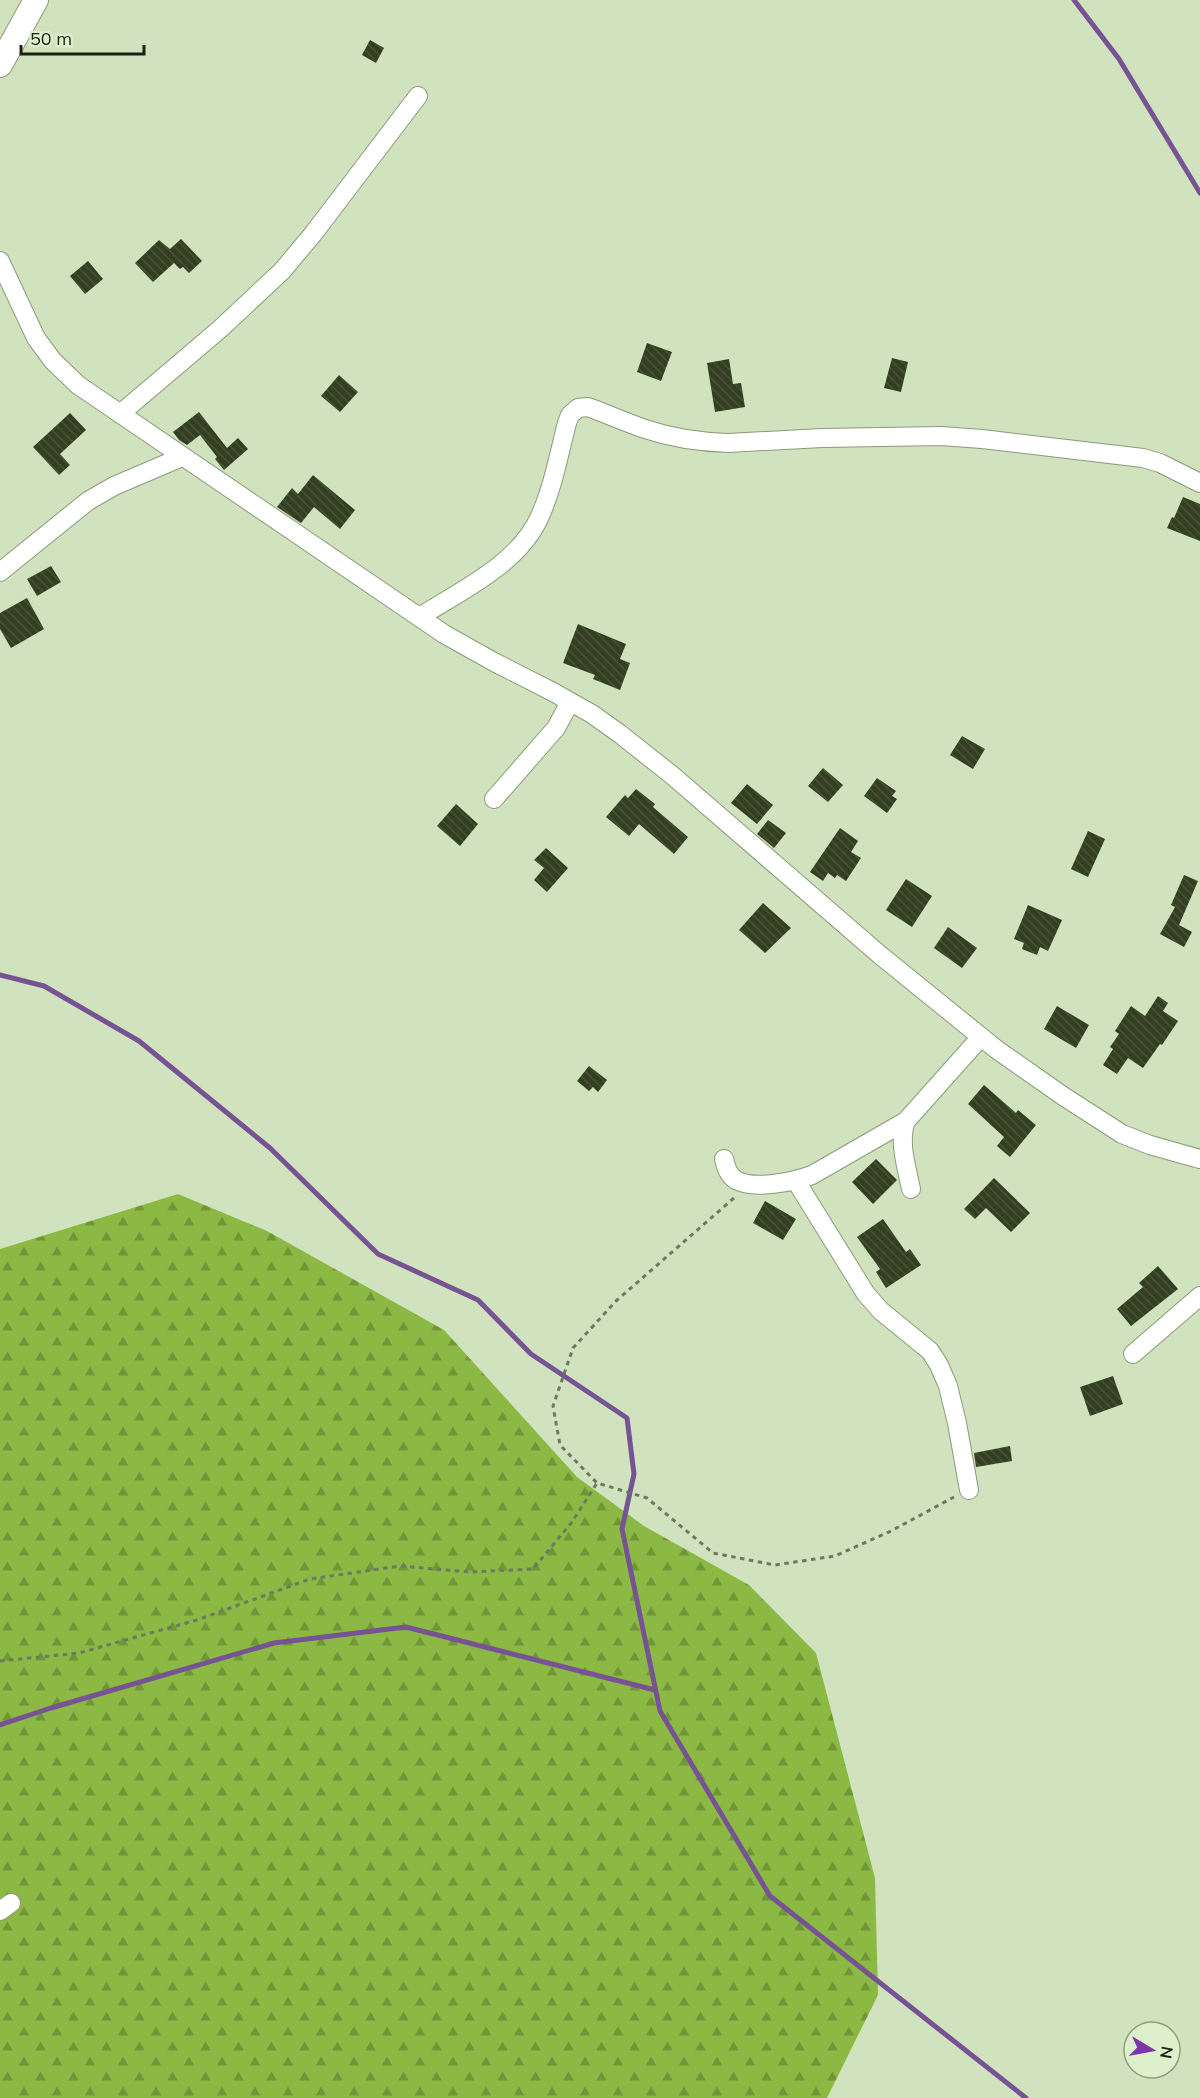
<svg xmlns="http://www.w3.org/2000/svg" width="1200" height="2098" viewBox="0 0 1200 2098" font-family="Mulish,sans-serif">
<style>
.forest{fill:url(#forest-firs)}
.lines{fill:none;stroke-linecap:round;stroke-linejoin:round}
.stream{stroke:#785394;stroke-width:5}
.building{fill:url(#building-back-hatch)}
.street-casing{stroke:#8a9a78;stroke-width:20}
.secondary-casing{stroke:#8a9a78;stroke-width:26}
.path{stroke:#6e7961;stroke-width:3;stroke-dasharray:4.5 4.5;stroke-linecap:butt}
.street{stroke:#fff;stroke-width:18}
.secondary{stroke:#fff;stroke-width:24}
</style>
<defs>
<pattern id="forest-firs" width="22" height="20" patternUnits="userSpaceOnUse" patternTransform="scale(1.5)"><rect width="22" height="20" fill="#8bb944"/><path d="M5 1l3.5 6h-7zM16 11l3.5 6h-7z" fill="#719638"/></pattern>
<pattern id="building-back-hatch" width="6" height="6" patternUnits="userSpaceOnUse" patternTransform="scale(1.5)"><rect width="6" height="6" fill="#323f20"/><path d="M-1 5l2 2M0 0l6 6M5-1l2 2" fill="none" stroke="#475237"/></pattern>
</defs>
<rect width="100%" height="100%" fill="#d1e3be"/>
<path class="forest" d="M 178,1194 L 267,1231 L 444,1330 L 577,1477 L 644,1526 L 749,1585 L 816,1653 L 875,1878 L 878,1995 L 827,2098 L 0,2098 L 0,1249 Z"/>
<g class="lines">
<path class="stream" d="M 1074,0 L 1119,59 L 1200,193
M 0,975 L 44,986 L 139,1041 L 270,1148 L 378,1254 L 478,1300 L 531,1354 L 627,1418 L 634,1474 L 622,1529 L 660,1711 L 770,1896 L 1026,2098
M 0,1725 L 51,1708 L 274,1643 L 406,1627 L 655,1690"/>
</g>
<path class="building" d="M 370,40 L 384,48 L 376,63 L 362,55 Z
M 181,239 L 202,261 L 189,273 L 183,267 L 180,269 L 174,263 L 153,282 L 135,263 L 159,240 L 170,249 Z
M 88,261 L 103,279 L 85,294 L 70,276 Z
M 647,343 L 672,352 L 661,381 L 637,372 Z
M 892,358 L 908,362 L 901,392 L 884,388 Z
M 729,359 L 733,384 L 741,383 L 745,407 L 715,412 L 707,363 Z
M 339,375 L 358,392 L 340,412 L 321,396 Z
M 199,412 L 227,448 L 238,438 L 248,449 L 224,470 L 215,459 L 217,457 L 200,435 L 187,445 L 179,440 L 173,432 Z
M 70,413 L 86,430 L 60,454 L 70,465 L 59,475 L 33,447 Z
M 313,475 L 355,510 L 340,529 L 314,507 L 301,523 L 277,507 L 292,488 L 298,494 Z
M 1183,497 L 1200,504 L 1200,541 L 1167,528 L 1172,517 L 1174,518 Z
M 51,566 L 61,582 L 37,596 L 27,579 Z
M 27,598 L 44,629 L 11,648 L 0,629 L 0,613 Z
M 578,624 L 626,644 L 620,659 L 630,663 L 620,690 L 593,679 L 595,675 L 563,663 Z
M 962,736 L 985,749 L 973,769 L 950,755 Z
M 823,768 L 843,785 L 828,802 L 808,786 Z
M 877,778 L 896,791 L 892,796 L 897,799 L 887,813 L 864,796 Z
M 747,784 L 773,805 L 757,824 L 731,803 Z
M 636,789 L 655,804 L 653,807 L 688,837 L 674,854 L 639,824 L 629,836 L 606,817 L 625,795 L 628,798 Z
M 456,804 L 478,824 L 460,846 L 437,826 Z
M 768,820 L 786,833 L 774,848 L 757,834 Z
M 840,828 L 858,841 L 851,852 L 861,858 L 846,881 L 837,875 L 835,878 L 828,873 L 823,881 L 810,872 Z
M 1088,831 L 1105,839 L 1088,877 L 1071,869 Z
M 546,848 L 568,868 L 547,892 L 534,880 L 544,868 L 534,860 Z
M 1184,875 L 1198,881 L 1179,925 L 1192,932 L 1184,947 L 1160,934 L 1175,907 L 1171,905 Z
M 906,879 L 932,896 L 912,927 L 886,910 Z
M 763,903 L 791,928 L 765,953 L 739,930 Z
M 1028,905 L 1062,920 L 1048,951 L 1040,947 L 1037,955 L 1022,949 L 1024,943 L 1014,939 Z
M 948,927 L 977,948 L 962,968 L 934,948 Z
M 1158,996 L 1168,1003 L 1163,1011 L 1178,1021 L 1162,1045 L 1160,1044 L 1143,1068 L 1128,1058 L 1117,1074 L 1103,1065 L 1113,1049 L 1110,1047 L 1119,1034 L 1115,1031 L 1131,1006 L 1145,1016 Z
M 1057,1006 L 1089,1025 L 1076,1048 L 1044,1029 Z
M 589,1066 L 607,1080 L 598,1092 L 593,1087 L 589,1091 L 577,1081 Z
M 984,1085 L 1016,1113 L 1018,1110 L 1036,1125 L 1010,1157 L 997,1146 L 1004,1137 L 968,1104 Z
M 876,1159 L 897,1180 L 873,1204 L 852,1182 Z
M 994,1178 L 1030,1213 L 1011,1232 L 986,1208 L 975,1219 L 964,1209 Z
M 765,1201 L 796,1219 L 783,1240 L 753,1223 Z
M 883,1219 L 906,1252 L 910,1249 L 921,1265 L 886,1288 L 876,1272 L 880,1269 L 857,1237 Z
M 1158,1266 L 1178,1289 L 1131,1326 L 1117,1309 L 1143,1287 L 1139,1283 Z
M 1113,1376 L 1123,1404 L 1090,1416 L 1080,1387 Z
M 1010,1446 L 1012,1461 L 976,1467 L 974,1453 Z"/>
<g class="lines">
<g class="street-casing">
<path id="street" d="M 0,261 L 36,338 L 53,361 L 78,385 L 444,634 L 494,662 L 553,692 L 592,714 L 620,734 L 673,776 L 880,955 L 996,1049 L 1063,1096 L 1122,1134 L 1150,1145 L 1200,1159
M 120,414 L 220,329 L 282,271 L 313,234 L 418,96
M 0,572 L 88,501 L 114,486 L 182,457
M 419,617 C 461,591 520,563 540,516 C 553,487 559,454 567,423 L 570,415 L 578,408 L 588,407 C 607,414 625,422 645,429 C 672,438 699,442 728,443 L 822,438 L 941,436 L 982,439 L 1143,458 L 1160,463 L 1200,483
M 494,799 L 556,728 L 570,702
M 724,1159 C 726,1167 728,1175 736,1180 C 754,1190 793,1182 812,1175 L 906,1121
M 796,1181 L 866,1294 L 881,1311 L 930,1351 L 939,1365 L 948,1386 L 957,1423 L 969,1490
M 911,1189 C 907,1168 898,1142 906,1121 L 980,1038
M 1133,1354 L 1200,1296
M 0,1911 L 11,1903"/>
</g>
<g class="secondary-casing">
<path id="secondary" d="M 0,65 L 36,0"/>
</g>
<path class="path" d="M 734,1198 L 616,1301 L 573,1348 L 553,1406 L 560,1445 L 597,1483 L 647,1498 L 713,1553 L 775,1565 L 835,1556 L 891,1531 L 954,1497
M 0,1661 L 79,1653 L 197,1620 L 310,1579 L 400,1566 L 470,1572 L 533,1569 L 572,1522 L 597,1483"/>
<use href="#street" class="street"/>
<use href="#secondary" class="secondary"/>
</g>
<g transform="translate(1152 2050) rotate(100)"><circle r="28" fill="#def0cb" stroke="#909d81" stroke-width="1.5"/>
<path d="M0-4.5L10 22L0 15L-10 22Z" fill="#7b36aa"/>
<text y="-9" font-size="16" font-weight="bold" text-anchor="middle" fill="#1b2113">N</text>
</g>
<path d="M21 45v9h123v-9" fill="none" stroke="#1b2113" stroke-width="3"/>
<text x="30" y="45" font-size="18" fill="#1b2113" stroke="#def0cb" stroke-width="4.5" paint-order="stroke">50 m</text>
</svg>
